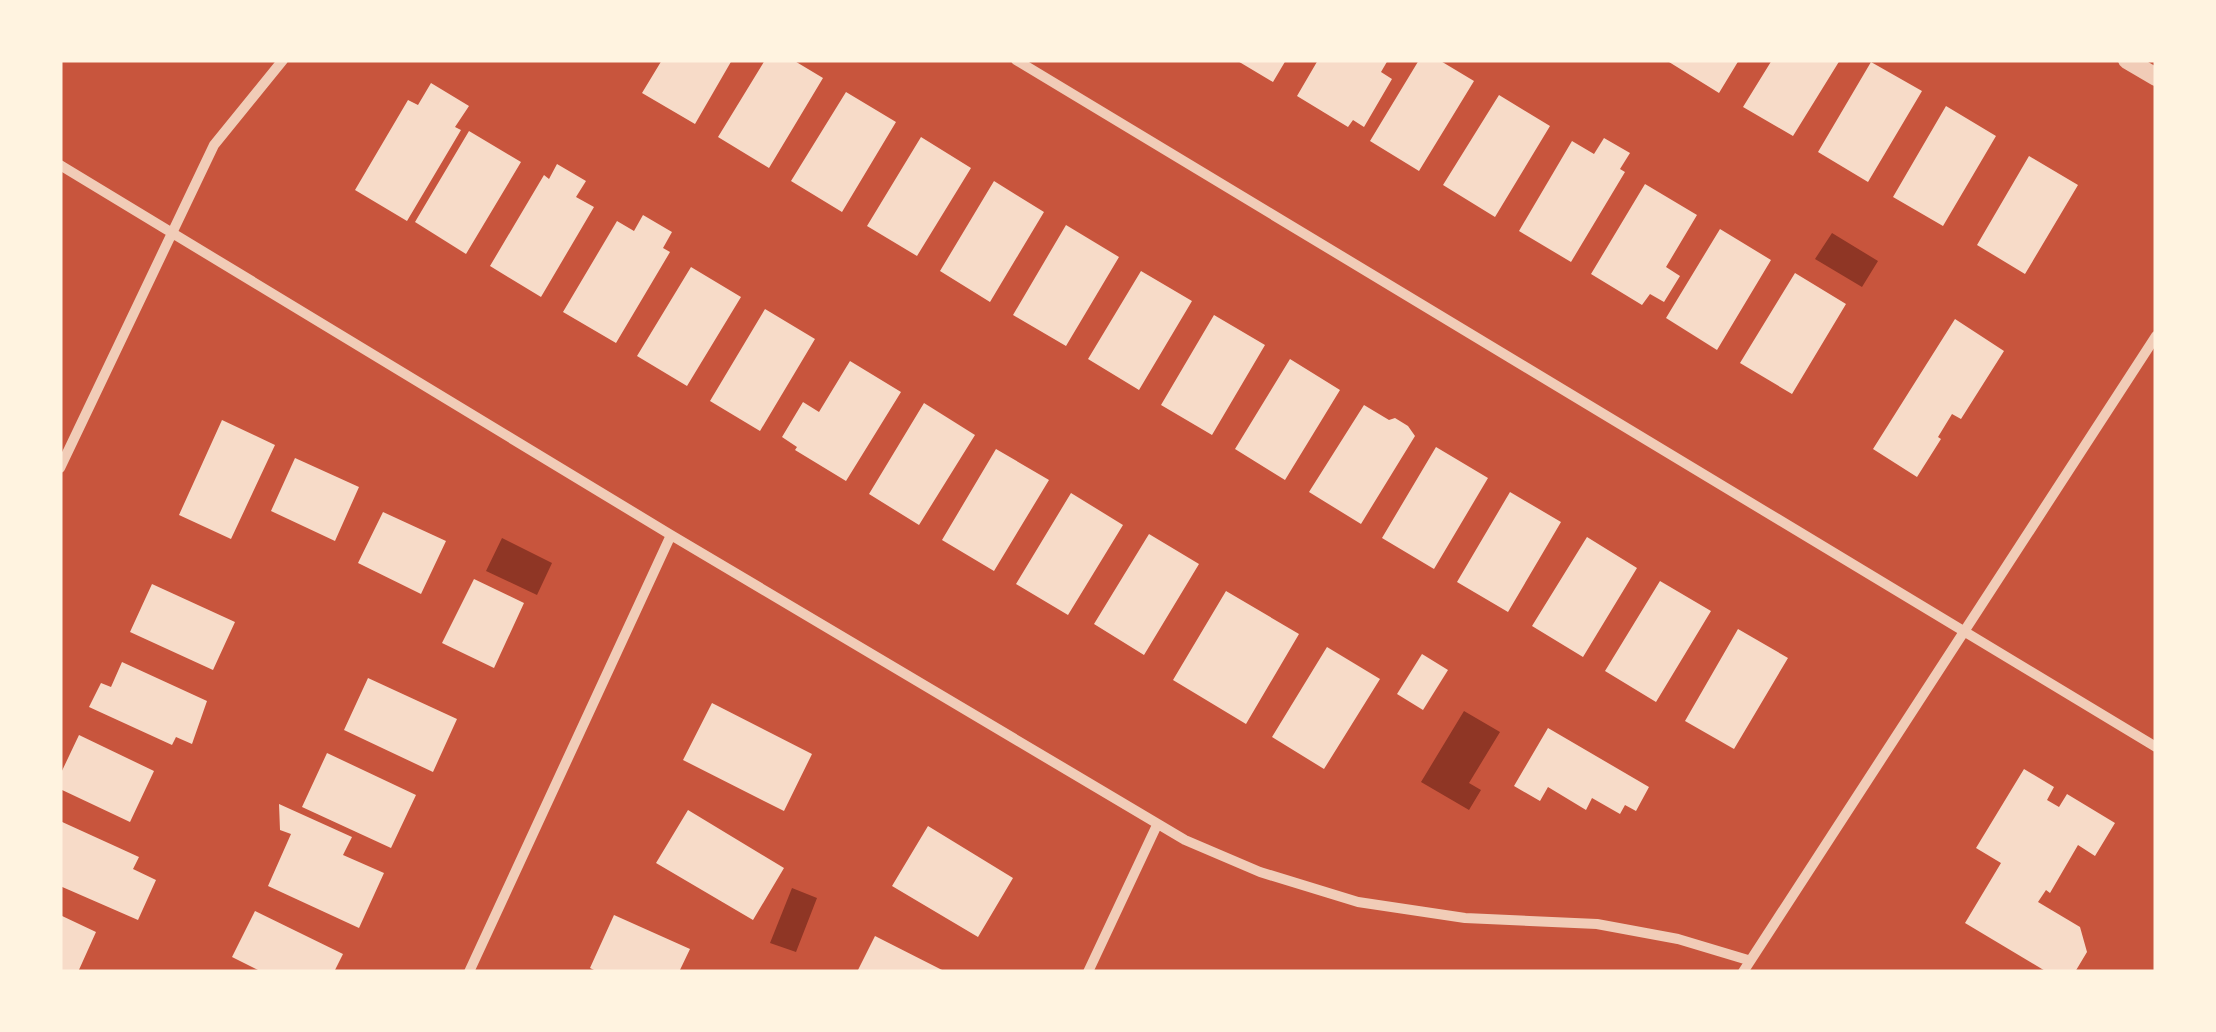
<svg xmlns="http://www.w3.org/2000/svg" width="2216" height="1032" viewBox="0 0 2216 1032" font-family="Roboto,sans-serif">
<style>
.water{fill:#8f3625}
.building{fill:#f7dbc8}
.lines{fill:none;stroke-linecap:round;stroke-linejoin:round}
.minor{stroke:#f1ccb7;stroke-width:10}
.tertiary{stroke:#f1ccb7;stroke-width:18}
</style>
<rect width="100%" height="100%" fill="#c8553d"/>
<path class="water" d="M 1832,233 L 1878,261 L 1862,287 L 1815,259 Z
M 502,538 L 552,563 L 537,595 L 486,571 Z
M 1464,711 L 1500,732 L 1469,783 L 1481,790 L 1469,810 L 1421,782 Z
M 792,888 L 817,898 L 796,952 L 770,943 Z"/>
<path class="building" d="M 662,60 L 732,60 L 695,124 L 642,93 Z
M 765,60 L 793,60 L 823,78 L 769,168 L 718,137 Z
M 1236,60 L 1286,60 L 1273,82 Z
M 1318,60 L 1388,60 L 1381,72 L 1392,79 L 1364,127 L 1353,120 L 1348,127 L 1297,96 Z
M 1419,60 L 1439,60 L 1474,81 L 1419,171 L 1370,141 Z
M 1670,60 L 1739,60 L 1719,93 L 1669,62 Z
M 1772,60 L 1840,60 L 1793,136 L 1743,107 Z
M 1871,62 L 1922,91 L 1868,182 L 1818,152 Z
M 431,83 L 469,106 L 455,127 L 461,130 L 407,221 L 355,190 L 408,100 L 418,105 Z
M 846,92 L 896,122 L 842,212 L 791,181 Z
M 1499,95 L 1550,126 L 1495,217 L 1443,185 Z
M 1946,106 L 1996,136 L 1943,226 L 1893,197 Z
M 469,131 L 521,162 L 466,254 L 415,222 Z
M 921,137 L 971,168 L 917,256 L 867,226 Z
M 1604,138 L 1630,153 L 1620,169 L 1625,172 L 1571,262 L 1519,231 L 1572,141 L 1594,154 Z
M 2029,156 L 2078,185 L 2025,274 L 1977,245 Z
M 557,164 L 586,181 L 576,197 L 594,207 L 541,297 L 490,266 L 544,175 L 549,179 Z
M 994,181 L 1044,212 L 990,302 L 940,271 Z
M 1645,184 L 1697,215 L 1666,267 L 1680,276 L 1664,302 L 1650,294 L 1642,305 L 1591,274 Z
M 643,215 L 672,232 L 663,248 L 670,252 L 616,343 L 563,312 L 617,221 L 634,231 Z
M 1066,225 L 1119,257 L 1066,346 L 1013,315 Z
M 1720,229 L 1771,260 L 1717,350 L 1666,318 Z
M 691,267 L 741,297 L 687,386 L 637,356 Z
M 1141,271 L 1192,301 L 1139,390 L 1088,359 Z
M 1795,273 L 1846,304 L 1792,394 L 1740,363 Z
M 765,309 L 815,339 L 760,431 L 710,401 Z
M 1214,315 L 1265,345 L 1212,435 L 1161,405 Z
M 1955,319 L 2004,351 L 1961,419 L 1952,414 L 1938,437 L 1941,439 L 1917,477 L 1873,449 Z
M 1290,359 L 1340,390 L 1285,480 L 1235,449 Z
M 850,361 L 901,392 L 846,481 L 795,450 L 797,447 L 782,437 L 803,402 L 819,412 Z
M 924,403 L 975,435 L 919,525 L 869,494 Z
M 1364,405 L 1389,420 L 1395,418 L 1408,426 L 1415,436 L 1361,524 L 1309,492 Z
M 222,420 L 275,445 L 231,539 L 179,515 Z
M 1436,447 L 1488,478 L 1434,569 L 1382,538 Z
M 996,449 L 1049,480 L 994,571 L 942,540 Z
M 295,458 L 359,487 L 335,541 L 271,511 Z
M 1510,492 L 1561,522 L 1508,612 L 1457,582 Z
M 1071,493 L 1123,525 L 1068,615 L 1016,584 Z
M 383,512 L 446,541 L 421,594 L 358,563 Z
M 1149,534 L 1199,564 L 1144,655 L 1094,624 Z
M 1587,537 L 1637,568 L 1583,657 L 1532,626 Z
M 474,579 L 524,603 L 494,668 L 442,643 Z
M 1660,581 L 1711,611 L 1656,702 L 1605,671 Z
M 152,584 L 235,622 L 213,670 L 130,632 Z
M 1226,591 L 1299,634 L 1246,724 L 1173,680 Z
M 1738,629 L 1788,658 L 1734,749 L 1685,721 Z
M 1327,647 L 1380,679 L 1324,769 L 1272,737 Z
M 1422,654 L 1448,670 L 1423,710 L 1397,694 Z
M 122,662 L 207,701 L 192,744 L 176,737 L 172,745 L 89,707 L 101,683 L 111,687 Z
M 368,678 L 457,719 L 433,772 L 344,730 Z
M 712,703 L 812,754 L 784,811 L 683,760 Z
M 1548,728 L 1649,787 L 1636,811 L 1625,805 L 1620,814 L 1592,798 L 1586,810 L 1548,787 L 1540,801 L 1514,786 Z
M 79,735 L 154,771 L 130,822 L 60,789 L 60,775 Z
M 327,753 L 416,795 L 391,848 L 302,807 Z
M 2024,769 L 2054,787 L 2047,800 L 2059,807 L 2067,794 L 2115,823 L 2095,856 L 2078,845 L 2050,893 L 2046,890 L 2038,902 L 2080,927 L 2087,952 L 2075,972 L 2047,972 L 1965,923 L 2001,863 L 1976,848 Z
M 279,804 L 352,837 L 343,855 L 384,873 L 359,928 L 268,886 L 291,834 L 280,830 Z
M 688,810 L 784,868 L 753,920 L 656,863 Z
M 60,821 L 139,857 L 133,869 L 156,880 L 138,920 L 60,886 Z
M 928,826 L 1013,878 L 978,937 L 892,886 Z
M 255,911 L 343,954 L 334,972 L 262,972 L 232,957 Z
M 60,915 L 96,932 L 78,972 L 60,972 Z
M 614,915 L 690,949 L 679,972 L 598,972 L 590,968 Z
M 875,936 L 946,972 L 857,972 Z"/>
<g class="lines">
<path class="minor" d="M 1016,60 L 2156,747
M 60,165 L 671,535 L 1185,840 L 1260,872 L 1358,902 L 1465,918 L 1597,924 L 1678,939 L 1748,960
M 60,468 L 214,145 L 283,60
M 469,972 L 671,535
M 1088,972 L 1157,825
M 1743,972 L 2156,336"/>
<path class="tertiary" d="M 2127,60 L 2156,77"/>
</g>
<rect width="2216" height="1032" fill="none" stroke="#fff3e0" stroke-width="125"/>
</svg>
